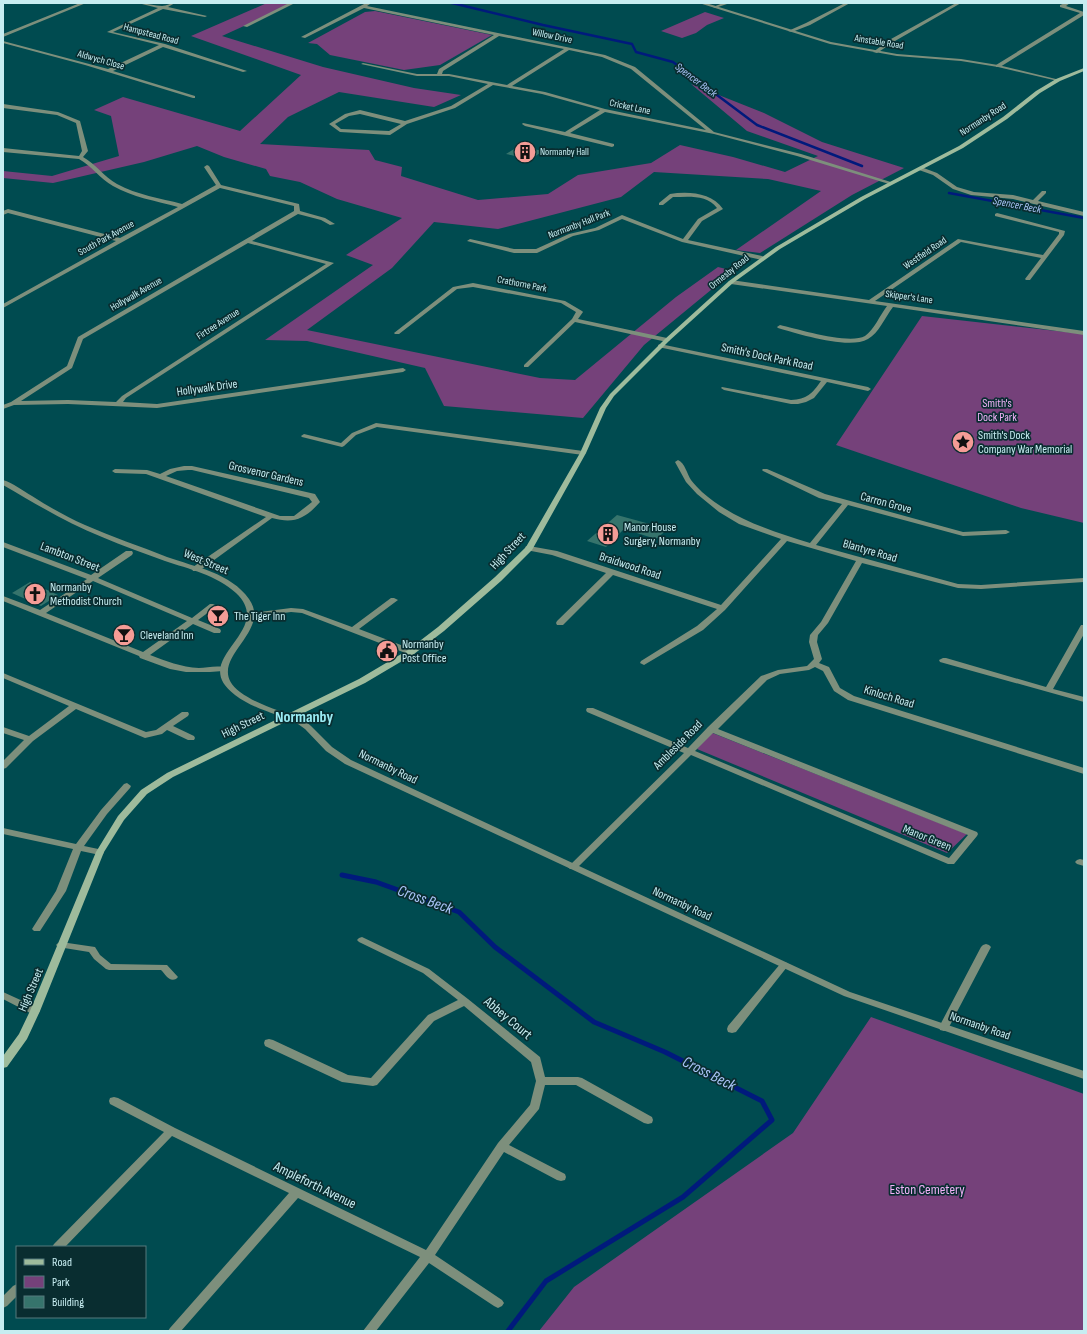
<svg xmlns="http://www.w3.org/2000/svg" width="1087" height="1334" viewBox="0 0 1087 1334" font-family="'Sofia Sans Condensed',sans-serif">
<style>
.green{fill:#75417a}
.lines{fill:none;stroke-linecap:round;stroke-linejoin:round}
.stream-far1{stroke:#001a7c;stroke-width:2.5}
.stream{stroke:#001a7c;stroke-width:5}
.building{fill:#36746c}
.minor{fill:#7d8f7c;fill-rule:evenodd}
.tertiary{fill:#7d8f7c;fill-rule:evenodd}
.secondary{fill:#9ebb9c;fill-rule:evenodd}
.labels{text-anchor:middle;dominant-baseline:central;stroke-width:3.5;stroke-linejoin:round;paint-order:stroke}
.far-street-label{font-size:10px;fill:#c7edf1;stroke:#092d30}
.far-poi-label{font-size:10px;fill:#c7edf1;stroke:#092d30;text-anchor:start}
.far-water-label{font-size:11px;font-style:italic;fill:#aac4f7;stroke:#092d30}
.street-label{font-size:12px;fill:#c7edf1;stroke:#092d30}
.park-label{font-size:12px;fill:#f2b2f8;stroke:#092d30}
.poi-label{font-size:12px;fill:#c7edf1;stroke:#092d30;text-anchor:start}
.near-street-label{font-size:14px;fill:#c7edf1;stroke:#092d30}
.near-park-label{font-size:14px;fill:#f2b2f8;stroke:#092d30}
.district-label{font-size:16px;font-weight:bold;fill:#9aecf4;stroke:#092d30}
.near-water-label{font-size:16px;font-style:italic;fill:#aac4f7;stroke:#092d30}
</style>
<rect width="100%" height="100%" fill="#004b50"/>
<path class="green" d="M 267,3 L 294,3 L 222,36 L 323,67 L 414,88 L 461,95 L 434,107 L 339,92 L 288,117 L 260,144 L 369,150 L 375,160 L 402,167 L 401,176 L 478,200 L 548,194 L 578,175 L 651,163 L 680,145 L 733,157 L 785,172 L 818,156 L 747,131 L 691,84 L 764,113 L 822,142 L 904,168 L 852,195 L 760,253 L 736,250 L 821,191 L 768,179 L 654,172 L 621,197 L 498,229 L 434,222 L 392,268 L 307,330 L 540,378 L 575,380 L 676,297 L 718,267 L 734,271 L 644,345 L 583,418 L 444,406 L 425,368 L 307,341 L 265,340 L 373,265 L 346,255 L 402,218 L 337,199 L 300,182 L 270,176 L 266,169 L 224,157 L 197,146 L 144,162 L 53,183 L 3,178 L 3,171 L 52,176 L 119,156 L 111,116 L 94,110 L 123,97 L 240,131 L 301,75 L 191,36 Z
M 375,11 L 492,35 L 440,65 L 404,70 L 330,55 L 317,44 L 308,43 L 365,12 Z
M 705,12 L 724,18 L 707,25 L 696,33 L 682,38 L 661,31 Z
M 922,316 L 1084,334 L 1084,523 L 1021,508 L 836,445 Z
M 710,732 L 967,834 L 947,853 L 697,749 Z
M 871,1017 L 1084,1094 L 1084,1331 L 539,1331 L 574,1287 L 793,1133 Z"/>
<g class="lines">
<path class="stream-far1" d="M 452,3 L 543,25 L 632,44 L 636,52 L 673,62 L 757,125 L 862,166
M 949,193 L 1084,218"/>
<path class="stream" d="M 342,875 L 376,882 L 459,912 L 495,947 L 594,1022 L 665,1052 L 762,1101 L 772,1120 L 683,1197 L 546,1281 L 508,1331"/>
</g>
<path class="building" d="M 519,146 L 543,151 L 531,159 L 506,154 Z
M 617,515 L 668,529 L 656,539 L 624,529 L 606,547 L 587,541 Z
M 30,582 L 58,595 L 41,606 L 12,593 Z"/>
<g class="lines">
<path class="minor" d="M 80,3 L 86,3 L 3,37 L 3,34 Z
M 138,3 C 145,3 156,6 162,6 C 167,6 170,3 175,3 L 168,7 L 207,16 L 205,17 L 163,9 L 113,32 L 165,44 L 247,71 L 243,72 L 163,47 L 113,71 L 195,96 L 195,98 L 193,98 L 85,65 L 3,43 L 3,41 L 108,69 L 159,45 L 107,32 L 158,8 Z
M 289,3 L 295,3 L 247,27 L 243,26 Z
M 366,3 L 370,4 L 367,6 L 605,55 L 635,67 L 714,132 L 801,154 L 894,183 L 889,184 L 797,156 L 714,134 L 605,112 L 570,133 L 614,144 L 614,146 L 612,147 L 525,126 L 522,124 L 523,123 L 565,132 L 600,110 L 542,94 L 493,85 L 455,108 L 407,124 L 390,135 L 340,132 L 329,124 L 345,114 L 360,110 L 405,121 L 451,106 L 488,84 L 449,76 L 417,76 L 361,64 L 363,63 L 417,74 L 437,74 L 439,69 L 494,35 L 364,8 L 305,38 L 301,37 ZM 499,36 L 564,49 L 507,85 L 449,74 L 442,74 L 443,71 ZM 569,50 L 602,57 L 631,69 L 706,130 L 605,109 L 545,92 L 512,86 ZM 360,114 L 401,124 L 389,131 L 341,129 L 335,124 L 349,116 Z
M 723,3 L 730,3 L 715,8 L 713,7 Z
M 845,3 L 850,3 L 810,25 L 792,32 L 788,31 L 806,23 Z
M 956,3 L 961,3 L 895,41 L 877,53 L 873,52 L 891,39 Z
M 1065,3 L 1070,3 L 1066,6 L 1084,12 L 1084,15 L 1000,67 L 996,67 L 996,65 L 1080,13 L 1060,7 L 1060,5 Z
M 3,104 L 58,112 L 80,121 L 88,151 L 83,157 C 96,164 104,177 117,184 C 137,195 160,198 182,204 L 216,185 L 204,167 L 207,165 L 209,166 L 221,185 L 299,204 L 300,211 L 325,218 L 335,224 L 330,225 L 321,220 L 298,214 L 252,241 L 334,263 L 126,398 L 123,402 L 157,404 L 403,368 L 406,370 L 403,372 L 157,408 L 68,404 L 14,405 L 3,409 L 3,405 L 11,402 L 67,366 L 78,337 L 294,211 L 294,206 L 220,188 L 3,308 L 3,304 L 116,241 L 8,213 L 3,215 L 3,211 L 8,209 L 120,238 L 178,207 C 156,201 132,197 113,186 C 100,179 92,166 79,159 L 3,152 L 3,148 L 79,156 L 82,151 L 76,123 L 57,115 L 3,108 ZM 248,243 L 326,264 L 122,396 L 116,402 L 68,400 L 21,401 L 72,368 L 83,339 Z
M 921,167 L 937,173 L 957,187 L 974,192 L 1013,195 L 1033,200 L 1042,191 L 1046,191 L 1046,193 L 1038,201 L 1084,212 L 1084,216 L 1013,199 L 971,195 L 953,189 L 933,175 L 919,170 L 918,169 Z
M 670,194 C 689,191 712,193 723,209 L 702,221 L 688,240 L 762,256 L 765,258 L 762,260 L 682,242 L 622,219 L 599,230 L 573,236 L 537,253 L 514,253 L 467,241 L 470,239 L 514,249 L 536,249 L 569,234 L 595,228 L 622,215 L 683,239 L 698,219 L 717,208 C 707,194 688,197 673,197 L 663,205 L 659,205 L 659,203 Z
M 997,213 L 1065,231 L 1064,235 L 1030,280 L 1026,280 L 1025,279 L 1041,258 L 961,242 L 875,301 L 1084,331 L 1084,335 L 893,307 C 885,317 879,333 868,339 C 849,350 799,334 778,328 L 777,327 L 780,325 C 798,329 849,345 865,336 C 874,330 880,315 887,306 L 731,284 L 728,282 L 731,280 L 869,300 L 958,239 L 1043,255 L 1059,234 L 1059,232 L 995,216 L 995,214 Z
M 473,283 L 565,301 L 582,311 L 583,312 L 578,319 L 667,338 L 670,340 L 667,342 L 575,322 L 528,367 L 524,367 L 524,365 L 572,319 L 576,312 L 561,303 L 473,287 L 457,289 L 399,334 L 395,334 L 394,333 L 453,287 Z
M 660,344 L 868,387 L 871,389 L 868,391 L 827,382 L 814,398 L 806,402 L 798,404 L 791,404 L 724,390 L 721,388 L 722,387 L 791,400 C 807,399 812,394 821,381 L 658,347 L 658,345 Z
M 376,423 L 583,451 L 586,453 L 583,455 L 377,427 L 356,435 L 344,446 L 342,447 L 302,437 L 301,436 L 304,434 L 341,443 L 352,433 Z
M 678,460 C 685,463 687,474 691,480 C 694,484 698,488 702,492 C 733,519 771,531 810,543 L 842,504 L 819,498 L 763,471 L 762,470 L 763,469 L 767,469 L 825,494 L 963,532 L 1006,530 L 1010,532 L 1006,534 L 963,536 L 848,505 L 816,545 L 958,584 L 981,585 L 1084,578 L 1084,582 L 981,589 L 958,588 L 862,563 L 828,623 L 818,635 L 817,642 L 822,659 L 819,663 L 829,667 L 840,688 L 854,696 L 1084,768 L 1084,774 L 848,700 L 834,691 L 823,671 L 815,667 L 809,670 L 780,674 L 767,680 L 718,729 L 977,832 L 978,834 L 977,836 L 954,864 L 948,864 L 691,755 L 576,869 L 570,869 L 568,867 L 570,865 L 684,753 L 587,712 L 586,710 L 587,708 L 593,708 L 688,748 L 708,727 L 761,676 L 778,670 L 807,666 L 814,659 L 809,642 L 810,635 L 821,622 L 856,561 L 787,541 L 725,610 L 703,630 L 644,665 L 640,663 L 641,661 L 697,626 L 717,609 L 613,575 L 563,625 L 557,625 L 556,623 L 557,621 L 606,573 L 552,555 L 526,550 L 525,548 L 526,546 L 529,546 L 557,551 L 721,605 L 781,539 L 739,524 L 719,512 L 697,494 L 686,482 L 675,462 ZM 713,733 L 968,835 L 949,858 L 695,751 Z
M 184,466 L 192,466 L 315,494 L 320,502 C 305,519 294,524 272,518 L 199,571 L 193,571 L 192,569 L 193,567 L 266,517 L 146,474 L 115,473 L 112,471 L 115,469 L 147,470 L 160,474 L 170,469 ZM 188,470 L 192,470 L 309,498 L 312,502 L 294,516 L 280,516 L 166,476 L 177,471 Z
M 3,542 L 91,575 L 126,551 L 132,551 L 133,553 L 132,555 L 98,578 L 192,618 L 210,604 L 213,604 L 217,606 L 198,620 L 220,629 L 221,631 L 220,633 L 214,633 L 193,624 L 150,655 C 166,661 181,667 199,668 C 207,668 221,664 227,669 L 223,671 L 210,672 L 186,672 L 170,669 L 140,658 L 139,656 L 3,601 L 3,596 L 40,610 L 87,579 L 3,547 ZM 93,581 L 187,621 L 143,652 L 46,613 Z
M 391,598 L 394,598 L 398,600 L 359,629 L 414,650 L 415,652 L 414,654 L 408,654 L 302,613 L 291,612 L 252,617 L 248,615 L 252,613 L 291,608 L 303,609 L 352,627 Z
M 1081,625 L 1084,625 L 1084,634 L 1053,689 L 1084,697 L 1084,702 L 940,662 L 939,660 L 943,658 L 946,658 L 1046,687 Z
M 3,673 L 146,732 L 156,730 L 182,712 L 188,712 L 189,714 L 188,716 L 173,726 L 194,736 L 195,738 L 194,740 L 188,740 L 167,730 L 162,734 L 145,738 L 76,709 L 33,741 L 6,768 L 3,769 L 3,761 L 24,740 L 3,733 L 3,727 L 29,736 L 69,706 L 3,678 Z
M 127,783 L 131,786 L 130,788 L 107,814 L 84,846 L 103,850 L 104,852 L 103,854 L 100,855 L 81,851 L 66,891 L 40,931 L 34,931 L 32,929 L 56,891 L 73,849 L 3,834 L 3,828 L 76,844 L 101,810 L 124,784 Z
M 1080,859 L 1084,860 L 1084,866 L 1077,864 L 1075,862 L 1077,860 Z
M 362,937 L 429,969 L 468,999 L 540,1057 L 545,1077 L 578,1077 L 582,1078 L 652,1117 L 653,1120 L 652,1123 L 648,1124 L 644,1123 L 576,1085 L 545,1085 L 539,1109 L 509,1145 L 565,1174 L 566,1177 L 565,1180 L 561,1181 L 557,1180 L 504,1152 L 435,1255 L 502,1300 L 504,1303 L 502,1306 L 498,1308 L 494,1306 L 429,1263 L 376,1331 L 363,1331 L 420,1257 L 298,1198 L 181,1331 L 168,1331 L 170,1328 L 289,1193 L 172,1136 L 65,1247 L 52,1247 L 54,1244 L 164,1132 L 110,1104 L 109,1101 L 110,1098 L 114,1097 L 118,1098 L 175,1128 L 426,1250 L 498,1143 L 530,1105 L 536,1081 L 531,1062 L 464,1006 L 434,1021 L 377,1085 L 373,1086 L 342,1082 L 265,1046 L 264,1043 L 265,1040 L 269,1039 L 273,1040 L 348,1075 L 371,1078 L 428,1015 L 458,1000 L 423,973 L 359,942 L 357,940 L 359,938 Z
M 61,942 L 95,947 L 100,955 L 111,964 L 167,965 L 178,977 L 176,979 C 169,982 166,975 161,970 L 109,970 L 106,969 L 94,959 L 89,952 L 58,947 L 56,945 L 58,943 Z
M 986,944 L 989,945 L 991,947 L 949,1027 L 948,1030 L 944,1031 L 940,1030 L 939,1027 L 981,947 L 983,945 Z
M 784,962 L 787,963 L 789,965 L 787,967 L 736,1032 L 732,1033 L 728,1032 L 727,1029 L 728,1026 L 781,963 Z
M 3,992 L 38,1008 L 40,1011 L 38,1014 L 35,1015 L 32,1014 L 3,999 Z
M 17,1284 L 17,1296 L 7,1306 L 3,1308 L 3,1296 L 13,1286 Z"/>
<path class="tertiary" d="M 699,3 L 706,3 L 831,42 L 897,54 L 961,59 L 998,65 L 1060,80 L 1058,81 L 998,67 L 961,61 L 897,56 L 830,44 Z
M 3,480 C 13,483 23,491 32,496 C 49,507 67,517 85,525 C 112,537 140,546 167,557 C 195,567 231,573 249,599 C 274,634 200,661 240,692 C 259,706 283,711 304,720 L 311,726 L 332,747 L 351,760 L 850,992 L 1084,1071 L 1084,1079 L 844,996 L 345,764 L 326,751 L 305,729 L 298,724 C 278,714 253,709 235,695 C 186,658 277,632 236,593 C 216,575 189,569 165,561 C 144,553 123,546 102,537 C 67,523 36,504 3,485 Z"/>
<path class="secondary" d="M 1084,68 L 1084,71 L 1060,81 L 1040,93 L 1007,119 L 963,148 L 865,199 L 780,249 L 733,283 L 669,341 L 614,396 L 606,408 L 586,453 L 532,550 L 501,581 L 444,631 L 414,654 L 365,683 L 173,777 L 147,794 L 124,820 L 104,852 L 40,1011 L 27,1039 L 7,1067 L 3,1068 L 3,1056 L 19,1034 L 30,1011 L 96,852 L 118,816 L 141,790 L 167,773 L 359,679 L 408,650 L 438,627 L 495,577 L 526,547 L 580,453 L 600,408 L 610,394 L 665,339 L 729,281 L 776,247 L 861,197 L 959,146 L 1003,117 L 1036,91 L 1056,79 Z"/>
</g>
<defs>
<g id="building-disc" transform="scale(1.15)"><circle r="9.5" fill="#f59c96" stroke="#092d30"/><path d="M-4-6H4V6H1V3H-1V6H-4ZM-2.5-4.3h1.7v1.8h-1.7ZM.8-4.3h1.7v1.8H.8ZM-2.5-1h1.7V.8h-1.7ZM.8-1h1.7V.8H.8Z" fill="#111"/></g>
<g id="sight-disc" transform="scale(1.15)"><circle r="9.5" fill="#f59c96" stroke="#092d30"/><path d="M0-6L1.8-2.2L6-1.7L2.9 1.2L3.7 5.4L0 3.3L-3.7 5.4L-2.9 1.2L-6-1.7L-1.8-2.2Z" fill="#111"/></g>
<g id="church-disc" transform="scale(1.15)"><circle r="9.5" fill="#f59c96" stroke="#092d30"/><path d="M-1.2-6h2.4v3.5h3.3v2.4h-3.3V6h-2.4V-.1h-3.3v-2.4h3.3Z" fill="#111"/></g>
<g id="bar-disc" transform="scale(1.15)"><circle r="9.5" fill="#f59c96" stroke="#092d30"/><path d="M-6-5H6L.8 .8V4.5H3.5V6h-7V4.5H-.8V.8Z" fill="#111"/></g>
<g id="civic-disc" transform="scale(1.15)"><circle r="9.5" fill="#f59c96" stroke="#092d30"/><path d="M-.6-6.5H3V-4.5H.6V-3L4-1V1h2V6H-6V1h2V-1L-.6-3ZM-1.2 2.5V6h2.4V2.5Z" fill="#111"/></g>
</defs>
<g fill-rule="evenodd">
<use href="#building-disc" x="525" y="152"/>
<use href="#sight-disc" x="963" y="442"/>
<use href="#building-disc" x="608" y="534"/>
<use href="#church-disc" x="35" y="594"/>
<use href="#bar-disc" x="218" y="616"/>
<use href="#bar-disc" x="124" y="635"/>
<use href="#civic-disc" x="387" y="651"/>
</g>
<g class="labels">
<g class="far-street-label">
<text transform="translate(151 34) rotate(15)">Hampstead Road</text>
<text transform="translate(552 36) rotate(12)">Willow Drive</text>
<text transform="translate(879 42) rotate(9)">Ainstable Road</text>
<text transform="translate(101 60) rotate(16)">Aldwych Close</text>
<text transform="translate(630 107) rotate(12)">Cricket Lane</text>
<text transform="translate(983 119) rotate(-33)">Normanby Road</text>
<text transform="translate(579 224) rotate(-21)">Normanby Hall Park</text>
<text transform="translate(106 238) rotate(-29)">South Park Avenue</text>
<text transform="translate(925 253) rotate(-34)">Westfield Road</text>
<text transform="translate(729 272) rotate(-39)">Ormesby Road</text>
<text transform="translate(522 284) rotate(11)">Crathorne Park</text>
<text transform="translate(136 294) rotate(-30)">Hollywalk Avenue</text>
<text transform="translate(909 297) rotate(8)">Skipper's Lane</text>
<text transform="translate(218 324) rotate(-33)">Firtree Avenue</text>
</g>
<g class="far-poi-label">
<text x="540" y="152">Normanby Hall</text>
</g>
<g class="far-water-label">
<text transform="translate(696 80) rotate(37)">Spencer Beck</text>
<text transform="translate(1017 205) rotate(11)">Spencer Beck</text>
</g>
<g class="street-label">
<text transform="translate(767 357) rotate(12)">Smith's Dock Park Road</text>
<text transform="translate(207 388) rotate(-8)">Hollywalk Drive</text>
<text transform="translate(266 474) rotate(13)">Grosvenor Gardens</text>
<text transform="translate(886 503) rotate(15)">Carron Grove</text>
<text transform="translate(508 551) rotate(-47)">High Street</text>
<text transform="translate(870 551) rotate(16)">Blantyre Road</text>
<text transform="translate(70 557) rotate(21)">Lambton Street</text>
<text transform="translate(206 562) rotate(23)">West Street</text>
<text transform="translate(630 566) rotate(18)">Braidwood Road</text>
<text transform="translate(889 697) rotate(17)">Kinloch Road</text>
<text transform="translate(243 725) rotate(-26)">High Street</text>
<text transform="translate(678 745) rotate(-45)">Ambleside Road</text>
<text transform="translate(388 767) rotate(26)">Normanby Road</text>
<text transform="translate(927 838) rotate(22)">Manor Green</text>
<text transform="translate(682 904) rotate(25)">Normanby Road</text>
<text transform="translate(31 990) rotate(-67)">High Street</text>
<text transform="translate(980 1026) rotate(19)">Normanby Road</text>
</g>
<g class="park-label">
<text x="997" y="403">Smith's<tspan x="997" dy="14">Dock Park</tspan></text>
</g>
<g class="poi-label">
<text x="978" y="435">Smith's Dock<tspan x="978" dy="14">Company War Memorial</tspan></text>
<text x="624" y="527">Manor House<tspan x="624" dy="14">Surgery, Normanby</tspan></text>
<text x="50" y="587">Normanby<tspan x="50" dy="14">Methodist Church</tspan></text>
<text x="234" y="616">The Tiger Inn</text>
<text x="140" y="635">Cleveland Inn</text>
<text x="402" y="644">Normanby<tspan x="402" dy="14">Post Office</tspan></text>
</g>
<g class="near-street-label">
<text transform="translate(508 1018) rotate(40)">Abbey Court</text>
<text transform="translate(315 1185) rotate(26)">Ampleforth Avenue</text>
</g>
<g class="near-park-label">
<text x="927" y="1189">Eston Cemetery</text>
</g>
<g class="district-label">
<text x="304" y="717">Normanby</text>
</g>
<g class="near-water-label">
<text transform="translate(425 900) rotate(20)">Cross Beck</text>
<text transform="translate(709 1074) rotate(27)">Cross Beck</text>
</g>
</g>
<rect width="1087" height="1334" fill="none" stroke="#c7edf1" stroke-width="8"/>
<rect x="16" y="1246" width="130" height="72" fill="#092d30" stroke="#557a7d"/>
<rect x="24" y="1259" width="20" height="6" fill="#9ebb9c" stroke="#557a7d"/>
<text x="52" y="1266" font-size="12" fill="#c7edf1">Road</text>
<rect x="24" y="1276" width="20" height="12" fill="#75417a" stroke="#557a7d"/>
<text x="52" y="1286" font-size="12" fill="#c7edf1">Park</text>
<rect x="24" y="1296" width="20" height="12" fill="#36746c" stroke="#557a7d"/>
<text x="52" y="1306" font-size="12" fill="#c7edf1">Building</text>
</svg>
